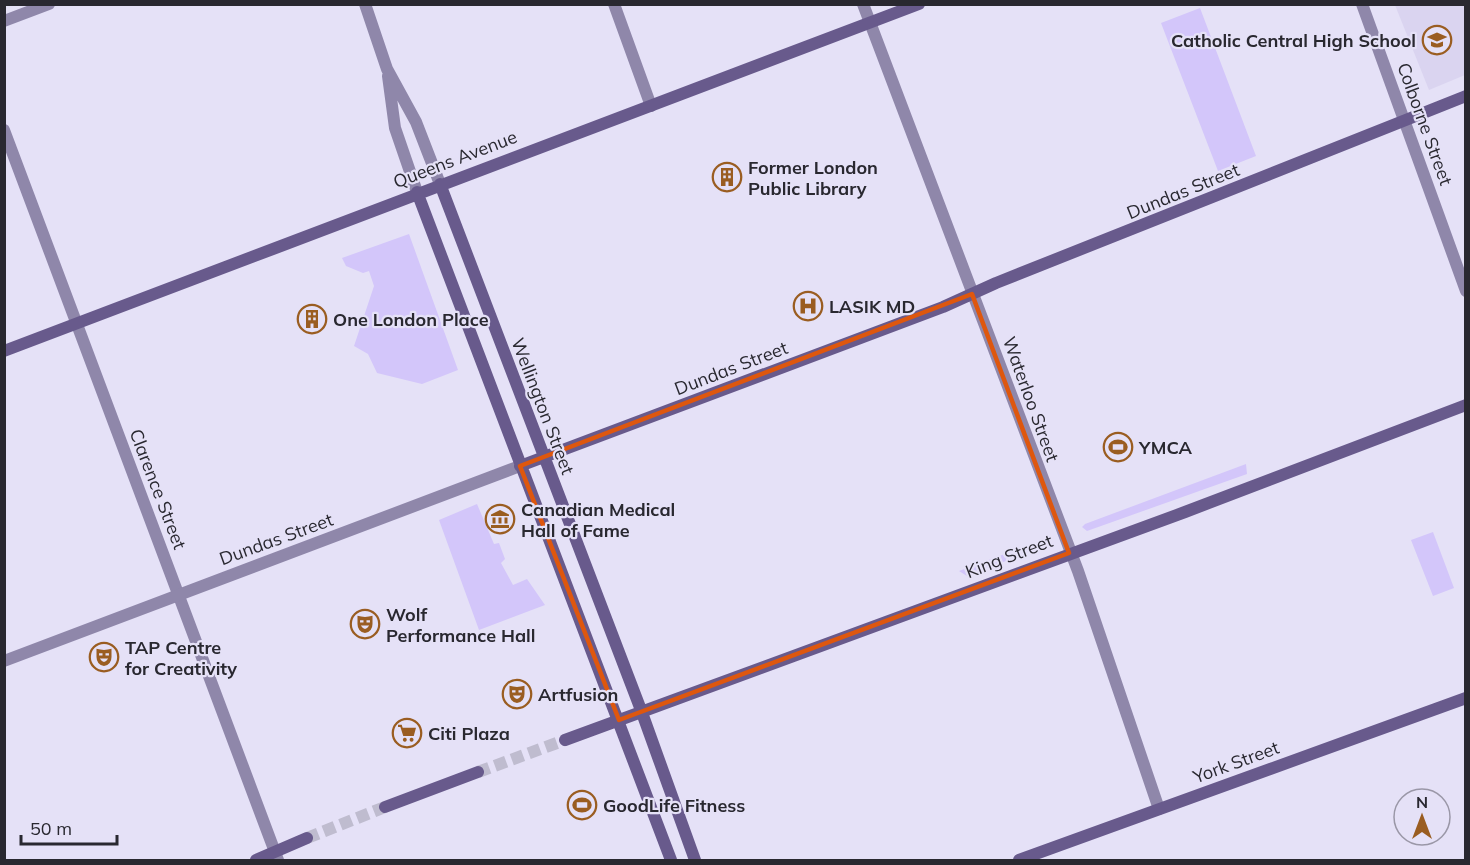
<svg xmlns="http://www.w3.org/2000/svg" width="1470" height="865" viewBox="0 0 1470 865" font-family="Mulish,sans-serif">
<style>
.built{fill:#dad4f0}
.green{fill:#d3c6fa}
.lines{fill:none;stroke-linecap:round;stroke-linejoin:round}
.secondary-tunnel{stroke:#bfbccf;stroke-width:12;stroke-dasharray:12 6;stroke-linecap:butt}
.minor{stroke:#8f87aa;stroke-width:12}
.tertiary{stroke:#8f87aa;stroke-width:12}
.secondary{stroke:#685a8c;stroke-width:12}
.marked{fill:none;stroke:#de570e;stroke-width:4.5;stroke-linejoin:round}
.labels{text-anchor:middle;dominant-baseline:central;stroke-width:4.5;stroke-linejoin:round;paint-order:stroke}
.poi-label{font-size:18px;font-weight:bold;fill:#292830;stroke:#e5e1f7;text-anchor:start}
.street-label{font-size:18px;fill:#292830;stroke:#e5e1f7}
</style>
<rect width="100%" height="100%" fill="#e5e1f7"/>
<path class="built" d="M 1395,5 L 1465,5 L 1465,75 L 1429,90 Z"/>
<path class="green" d="M 1200,8 L 1256,156 L 1218,171 L 1161,23 Z
M 409,234 L 458,370 L 422,384 L 377,373 L 368,354 L 354,346 L 374,286 L 369,271 L 363,273 L 346,266 L 342,258 Z
M 1246,464 L 1247,474 L 1087,531 L 1082,527 L 1085,524 Z
M 477,504 L 494,544 L 499,543 L 505,559 L 501,563 L 513,585 L 527,579 L 545,605 L 479,630 L 439,520 Z
M 1433,532 L 1454,588 L 1433,596 L 1411,540 Z
M 1034,543 L 1036,548 L 1029,552 L 967,576 L 959,571 Z"/>
<g class="lines">
<path class="secondary-tunnel" d="M 478,772 L 565,740
M 307,838 L 385,807"/>
<path class="minor" d="M 614,4 L 651,106
M 4,130 L 278,860"/>
<path class="tertiary" d="M 365,4 L 387,69 L 416,122 L 440,184
M 863,4 L 1078,571 L 1159,809
M 1362,4 L 1466,291
M 4,21 L 49,4
M 388,76 L 395,128 L 417,192
M 4,661 L 520,466"/>
<path class="secondary" d="M 440,184 L 641,710 L 695,860
M 417,192 L 671,860
M 4,351 L 919,4
M 520,466 L 943,307 L 996,283 L 1466,96
M 565,740 L 1185,512 L 1466,405
M 385,807 L 478,772
M 256,860 L 307,838
M 1019,860 L 1466,698"/>
</g>
<path class="marked" d="M 972,294 L 1069,553 L 619,720 L 520,466 Z"/>
<defs>
<g id="school-ring" transform="scale(1.5)"><circle r="9.5" fill="#e5e1f7" stroke="#9a5d21" stroke-width="1.5"/><path d="M0-5L7-2L0 1L-7-2ZM-4 1L0 2.5L4 1V4Q0 6-4 4Z" fill="#9a5d21"/></g>
<g id="building-ring" transform="scale(1.5)"><circle r="9.5" fill="#e5e1f7" stroke="#9a5d21" stroke-width="1.5"/><path d="M-4-6H4V6H1V3H-1V6H-4ZM-2.5-4.3h1.7v1.8h-1.7ZM.8-4.3h1.7v1.8H.8ZM-2.5-1h1.7V.8h-1.7ZM.8-1h1.7V.8H.8Z" fill="#9a5d21"/></g>
<g id="hospital-ring" transform="scale(1.5)"><circle r="9.5" fill="#e5e1f7" stroke="#9a5d21" stroke-width="1.5"/><path d="M-5-5h3v3.5h4V-5h3V5h-3V1.5h-4V5h-3Z" fill="#9a5d21"/></g>
<g id="stadium-ring" transform="scale(1.5)"><circle r="9.5" fill="#e5e1f7" stroke="#9a5d21" stroke-width="1.5"/><path d="M0-5a6.5 5 0 1 0 0 10a6.5 5 0 1 0 0-10ZM-3.5-1.8h7v3.6h-7Z" fill="#9a5d21"/></g>
<g id="museum-ring" transform="scale(1.5)"><circle r="9.5" fill="#e5e1f7" stroke="#9a5d21" stroke-width="1.5"/><path d="M0-6L6-3V-2H-6V-3ZM-5-1h2V3h-2ZM-1-1h2V3h-2ZM3-1h2V3H3ZM-6 4H6V6H-6Z" fill="#9a5d21"/></g>
<g id="theatre-ring" transform="scale(1.5)"><circle r="9.5" fill="#e5e1f7" stroke="#9a5d21" stroke-width="1.5"/><path d="M-5-5.5Q0-4 5-5.5V0Q5 5 0 6Q-5 5-5 0ZM-3.3-2.5H-1v1.5H-3.3ZM1-2.5H3.3v1.5H1ZM-2.8 1Q0 5.5 2.8 1Z" fill="#9a5d21"/></g>
<g id="supermarket-ring" transform="scale(1.5)"><circle r="9.5" fill="#e5e1f7" stroke="#9a5d21" stroke-width="1.5"/><path d="M-6-5.5h2.5l.6 2H6L4.5 2H-2.5L-4.4-4H-6ZM-1.5 3.2a1.3 1.3 0 1 0 .1 0ZM3 3.2a1.3 1.3 0 1 0 .1 0Z" fill="#9a5d21"/></g>
</defs>
<g fill-rule="evenodd">
<use href="#school-ring" x="1437" y="40"/>
<use href="#building-ring" x="727" y="177"/>
<use href="#hospital-ring" x="808" y="306"/>
<use href="#building-ring" x="312" y="319"/>
<use href="#stadium-ring" x="1118" y="447"/>
<use href="#museum-ring" x="500" y="519"/>
<use href="#theatre-ring" x="365" y="624"/>
<use href="#theatre-ring" x="104" y="657"/>
<use href="#theatre-ring" x="517" y="694"/>
<use href="#supermarket-ring" x="407" y="733"/>
<use href="#stadium-ring" x="582" y="805"/>
</g>
<g class="labels">
<g class="poi-label">
<text x="1416" y="40" text-anchor="end">Catholic Central High School</text>
<text x="748" y="167">Former London<tspan x="748" dy="21">Public Library</tspan></text>
<text x="829" y="306">LASIK MD</text>
<text x="333" y="319">One London Place</text>
<text x="1139" y="447">YMCA</text>
<text x="521" y="509">Canadian Medical<tspan x="521" dy="21">Hall of Fame</tspan></text>
<text x="386" y="614">Wolf<tspan x="386" dy="21">Performance Hall</tspan></text>
<text x="125" y="647">TAP Centre<tspan x="125" dy="21">for Creativity</tspan></text>
<text x="538" y="694">Artfusion</text>
<text x="428" y="733">Citi Plaza</text>
<text x="603" y="805">GoodLife Fitness</text>
</g>
<g class="street-label">
<text transform="translate(1425 124) rotate(70)">Colborne Street</text>
<text transform="translate(455 159) rotate(-21)">Queens Avenue</text>
<text transform="translate(1183 191) rotate(-22)">Dundas Street</text>
<text transform="translate(731 368) rotate(-21)">Dundas Street</text>
<text transform="translate(1031 399) rotate(70)">Waterloo Street</text>
<text transform="translate(543 406) rotate(69)">Wellington Street</text>
<text transform="translate(158 489) rotate(69)">Clarence Street</text>
<text transform="translate(276 539) rotate(-20)">Dundas Street</text>
<text transform="translate(1009 556) rotate(-21)">King Street</text>
<text transform="translate(1236 762) rotate(-20)">York Street</text>
</g>
</g>
<rect width="1470" height="865" fill="none" stroke="#292830" stroke-width="12"/>
<g transform="translate(1422 817)"><circle r="28" fill="#e5e1f7" stroke="#9a97a7" stroke-width="1.5"/>
<path d="M0-4.5L10 22L0 15L-10 22Z" fill="#9a5d21"/>
<text y="-9" font-size="16" font-weight="bold" text-anchor="middle" fill="#292830">N</text>
</g>
<path d="M21 835v9h96v-9" fill="none" stroke="#292830" stroke-width="3"/>
<text x="30" y="835" font-size="18" fill="#292830" stroke="#e5e1f7" stroke-width="4.5" paint-order="stroke">50 m</text>
</svg>
